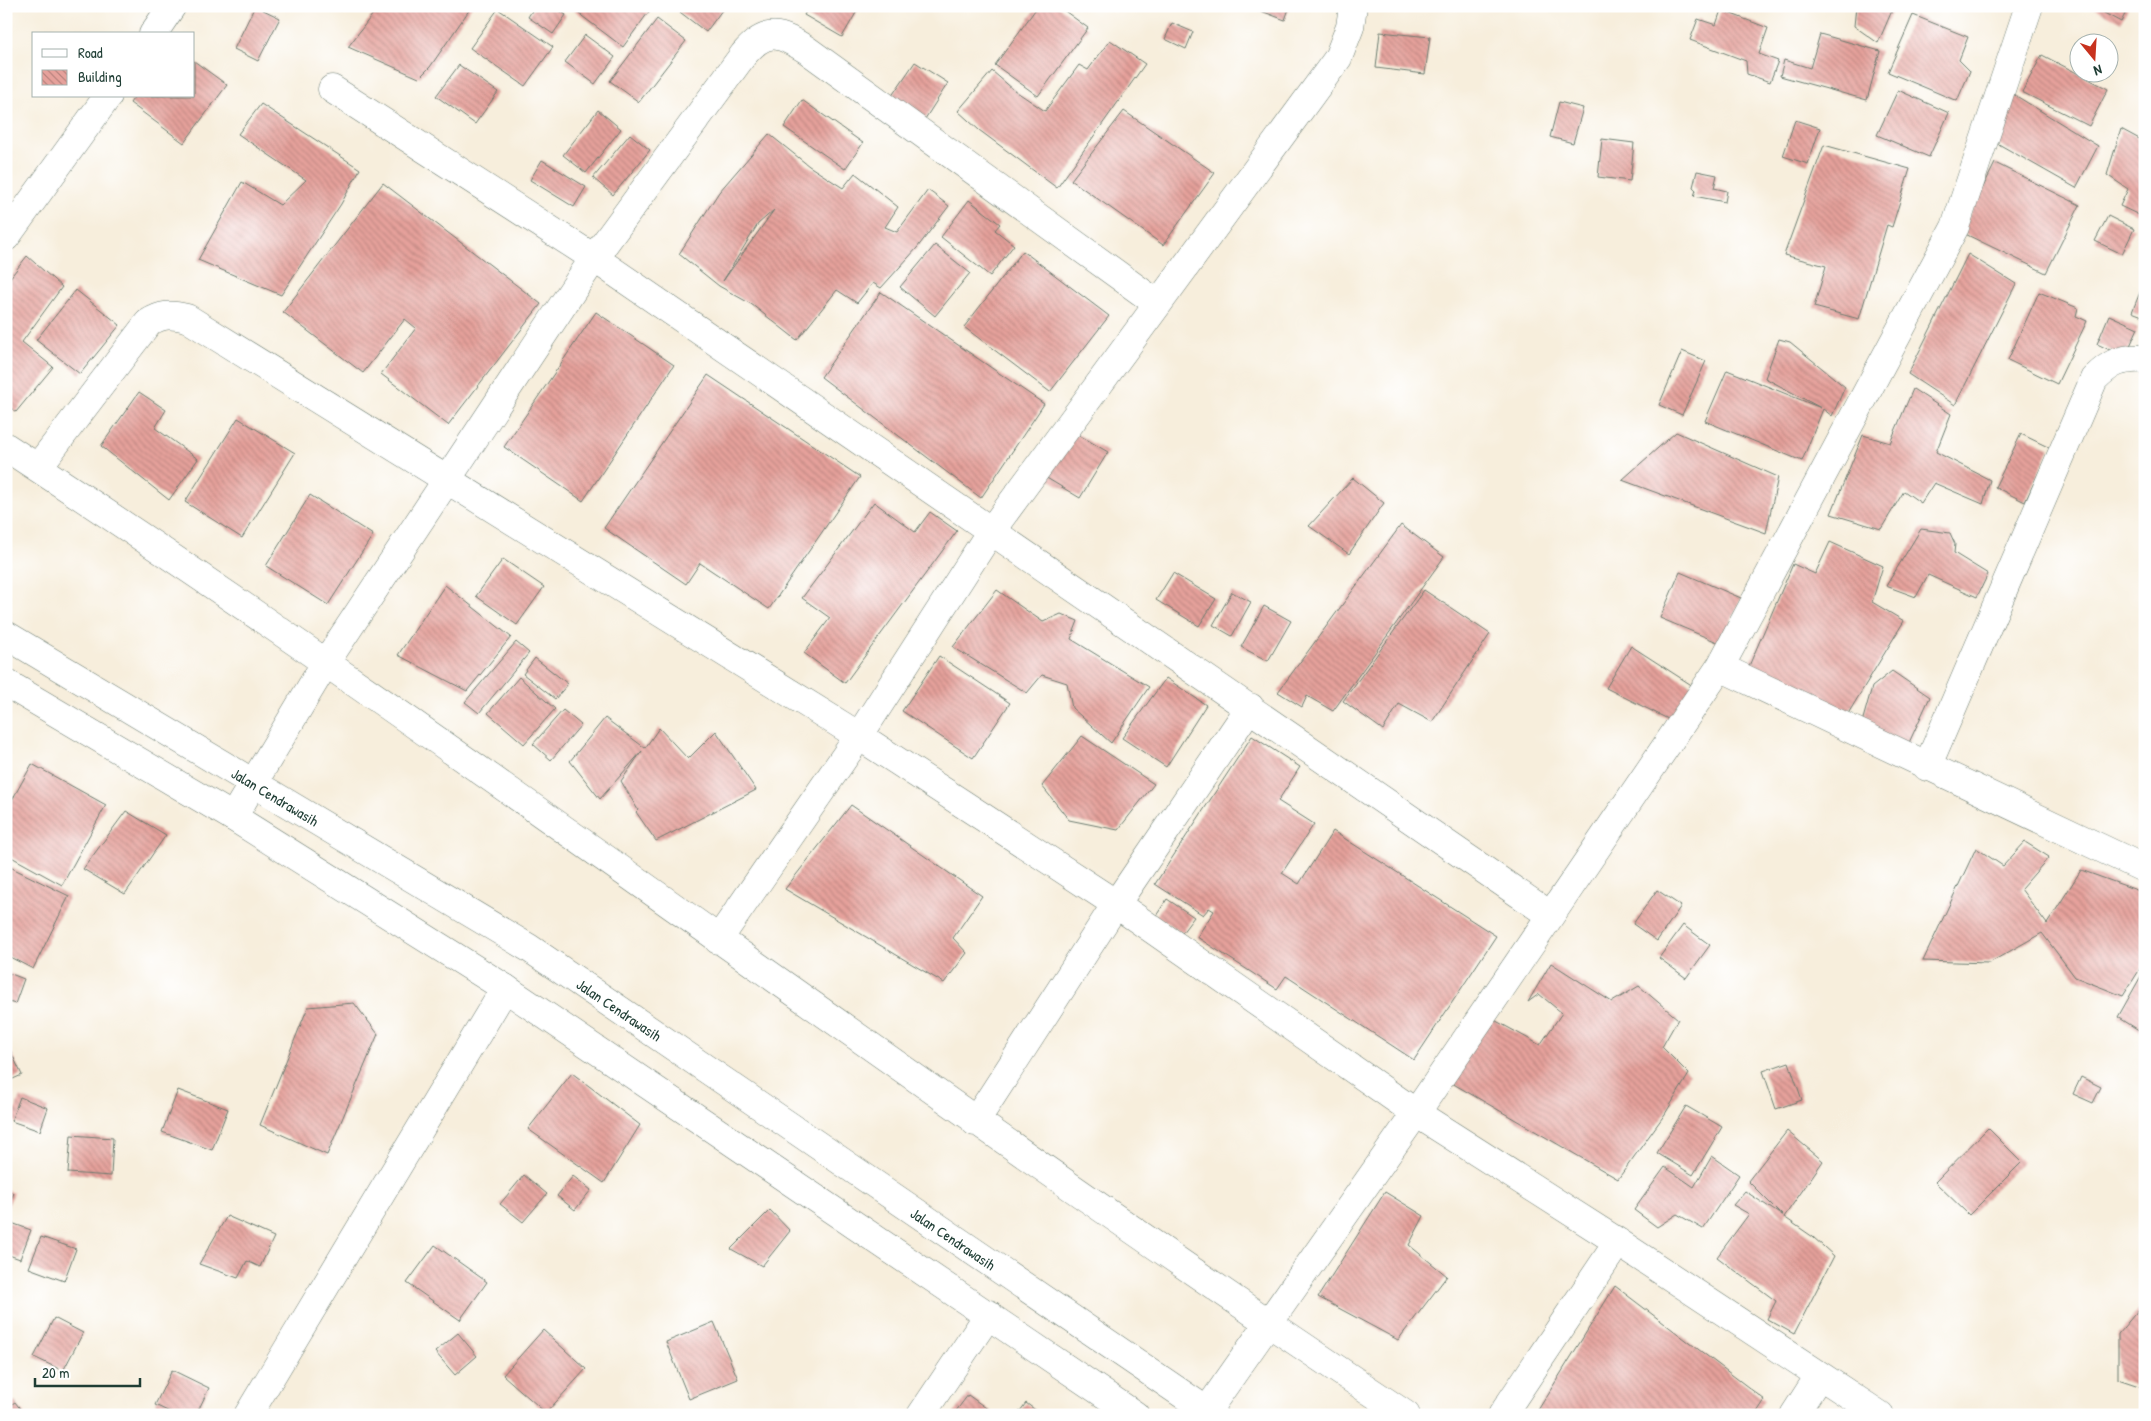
<svg xmlns="http://www.w3.org/2000/svg" width="2151" height="1421" viewBox="0 0 2151 1421" font-family="'Patrick Hand',sans-serif">
<style>
.building{fill:url(#building-back-hatch);fill-rule:evenodd}
.lines{fill:none;stroke-linecap:round;stroke-linejoin:round}
.street-casing{stroke:#6b7b6f;stroke-width:29}
.secondary-casing{stroke:#6b7b6f;stroke-width:29}
.street{stroke:#fff;stroke-width:28}
.secondary{stroke:#fff;stroke-width:28}
.labels{text-anchor:middle;dominant-baseline:central;stroke-width:5;stroke-linejoin:round;paint-order:stroke}
.street-label{font-size:15px;fill:#1f3d34;stroke:#fff}
</style>
<defs>
<pattern id="building-back-hatch" width="6" height="6" patternUnits="userSpaceOnUse" patternTransform="scale(1.25)"><rect width="6" height="6" fill="#e6a19b"/><path d="M-1 5l2 2M0 0l6 6M5-1l2 2" fill="none" stroke="#ba847f"/></pattern>
</defs>
<rect width="100%" height="100%" fill="#fff"/>
<filter id="ink" filterUnits="userSpaceOnUse"><feTurbulence type="fractalNoise" baseFrequency=".02" numOctaves="2"/><feDisplacementMap in="SourceGraphic" scale="10" xChannelSelector="R" yChannelSelector="G"/><feConvolveMatrix kernelMatrix="1 2 1 2 8 2 1 2 1" color-interpolation-filters="sRGB"/></filter>
<filter id="wash" filterUnits="userSpaceOnUse"><feTurbulence type="fractalNoise" baseFrequency=".0096" numOctaves="4" result="noise"/><feDisplacementMap in="SourceGraphic" scale="20" xChannelSelector="R" yChannelSelector="G"/><feGaussianBlur stdDeviation="1.12" result="paint"/><feColorMatrix in="noise" values="0 0 0 0 0 0 0 0 0 0 0 0 0 0 0 0 0 1.4 0 .05"/><feComposite in="paint" operator="in"/></filter>
<g filter="url(#wash)">
<rect width="100%" height="100%" fill="#f7eedc"/>
<g id="blocks">
<path class="building" d="M 255,6 L 280,18 L 258,61 L 234,49 Z
M 379,6 L 472,6 L 430,67 L 419,78 L 348,47 Z
M 535,6 L 553,6 L 566,15 L 553,34 L 528,17 Z
M 576,6 L 653,6 L 623,47 L 574,10 Z
M 672,6 L 725,6 L 706,32 Z
M 809,6 L 860,6 L 842,37 L 804,15 Z
M 1038,6 L 1058,6 L 1088,28 L 1038,96 L 995,65 Z
M 1248,6 L 1290,6 L 1285,20 Z
M 1856,6 L 1894,6 L 1878,43 L 1854,26 Z
M 2091,6 L 2129,6 L 2121,22 Z
M 498,9 L 553,47 L 525,86 L 470,48 Z
M 1721,10 L 1768,28 L 1759,54 L 1778,61 L 1770,82 L 1747,74 L 1746,61 L 1690,40 L 1698,19 L 1716,25 Z
M 1913,15 L 1968,37 L 1959,60 L 1970,71 L 1957,101 L 1888,72 Z
M 657,19 L 686,41 L 639,102 L 610,81 Z
M 1172,23 L 1193,32 L 1186,49 L 1165,39 Z
M 1380,32 L 1430,37 L 1425,74 L 1376,68 Z
M 1820,34 L 1880,51 L 1867,100 L 1780,76 L 1784,60 L 1810,68 Z
M 585,35 L 615,57 L 595,84 L 565,62 Z
M 1110,40 L 1145,64 L 1057,188 L 979,130 L 958,111 L 992,71 L 1014,90 L 1045,111 L 1079,65 L 1088,70 Z
M 2042,55 L 2108,89 L 2089,126 L 2022,92 Z
M 194,61 L 227,85 L 184,143 L 130,103 L 135,96 L 194,96 Z
M 915,62 L 948,83 L 925,119 L 891,97 Z
M 459,65 L 498,92 L 475,124 L 436,96 Z
M 1898,90 L 1949,113 L 1929,157 L 1877,135 Z
M 2013,94 L 2098,146 L 2076,188 L 1995,142 Z
M 802,100 L 863,143 L 845,169 L 784,127 Z
M 1559,102 L 1583,108 L 1573,143 L 1550,137 Z
M 261,104 L 360,169 L 341,204 L 281,295 L 198,260 L 242,182 L 280,205 L 306,180 L 238,134 Z
M 598,110 L 621,129 L 586,173 L 563,155 Z
M 1124,111 L 1215,173 L 1163,245 L 1071,180 Z
M 1795,120 L 1820,128 L 1808,164 L 1783,156 Z
M 2121,129 L 2145,142 L 2145,205 L 2139,215 L 2120,206 L 2128,189 L 2107,175 Z
M 630,134 L 650,150 L 613,195 L 593,178 Z
M 769,134 L 809,166 L 843,188 L 855,173 L 898,207 L 885,227 L 897,232 L 928,190 L 949,206 L 917,248 L 881,288 L 873,283 L 857,303 L 837,290 L 797,340 L 751,304 L 719,286 L 679,254 L 719,192 ZM 774,210 L 723,281 L 758,224 Z
M 1602,139 L 1634,143 L 1630,181 L 1598,177 Z
M 1824,145 L 1910,169 L 1892,227 L 1887,225 L 1859,319 L 1814,307 L 1826,266 L 1784,255 Z
M 542,160 L 586,187 L 574,207 L 530,180 Z
M 1995,163 L 2080,205 L 2046,273 L 1961,232 Z
M 1697,171 L 1717,175 L 1714,188 L 1727,191 L 1725,202 L 1694,196 L 1696,190 L 1693,187 Z
M 383,183 L 541,304 L 448,425 L 381,374 L 416,328 L 405,319 L 363,373 L 283,312 Z
M 969,200 L 1000,224 L 995,230 L 1014,245 L 990,276 L 941,237 Z
M 2108,216 L 2134,229 L 2122,254 L 2095,241 Z
M 935,245 L 970,273 L 935,316 L 900,287 Z
M 1023,251 L 1109,316 L 1050,392 L 964,327 Z
M 1968,254 L 2016,284 L 1955,405 L 1908,374 Z
M 27,256 L 62,287 L 22,342 L 53,367 L 16,412 L 6,404 L 6,283 Z
M 2145,280 L 2145,317 L 2132,312 Z
M 76,290 L 120,325 L 80,374 L 36,340 Z
M 881,292 L 1044,404 L 981,498 L 821,377 Z
M 2039,292 L 2078,308 L 2076,316 L 2087,321 L 2057,384 L 2008,360 Z
M 596,312 L 674,365 L 583,501 L 504,447 Z
M 2109,315 L 2138,328 L 2125,357 L 2097,344 Z
M 1779,339 L 1790,342 L 1845,387 L 1832,416 L 1823,409 L 1802,461 L 1705,421 L 1727,370 L 1821,408 L 1765,378 Z
M 1682,351 L 1706,361 L 1682,415 L 1659,405 Z
M 708,375 L 860,477 L 769,609 L 700,563 L 686,584 L 604,528 Z
M 1913,389 L 1951,414 L 1936,452 L 1990,480 L 1983,504 L 1934,483 L 1921,503 L 1904,491 L 1881,529 L 1831,514 L 1863,435 L 1890,443 Z
M 139,392 L 166,410 L 155,428 L 198,459 L 169,500 L 101,446 Z
M 238,418 L 295,453 L 242,538 L 185,502 Z
M 1072,431 L 1108,452 L 1080,498 L 1045,477 Z
M 1676,432 L 1778,477 L 1766,533 L 1622,480 Z
M 2021,434 L 2050,448 L 2025,502 L 1995,487 Z
M 1353,478 L 1384,503 L 1349,554 L 1309,526 Z
M 310,495 L 373,535 L 328,605 L 266,566 Z
M 874,502 L 915,532 L 930,512 L 957,531 L 845,683 L 804,653 L 830,618 L 802,598 Z
M 1401,525 L 1444,557 L 1333,711 L 1307,696 L 1302,707 L 1278,692 Z
M 1921,529 L 1950,533 L 1955,544 L 1954,553 L 1988,574 L 1977,597 L 1928,575 L 1916,597 L 1886,586 Z
M 1830,542 L 1883,566 L 1872,602 L 1904,621 L 1846,717 L 1749,666 L 1793,564 L 1815,574 Z
M 503,559 L 544,587 L 517,625 L 476,596 Z
M 1680,572 L 1741,598 L 1722,644 L 1660,618 Z
M 1173,573 L 1216,599 L 1199,626 L 1156,600 Z
M 445,585 L 511,637 L 467,691 L 398,655 Z
M 997,590 L 1043,622 L 1061,614 L 1078,621 L 1071,639 L 1149,687 L 1111,743 L 1072,708 L 1067,683 L 1042,675 L 1027,693 L 953,647 Z
M 1424,590 L 1490,634 L 1432,722 L 1399,704 L 1383,730 L 1343,701 Z
M 1232,592 L 1251,602 L 1232,636 L 1213,625 Z
M 1264,606 L 1291,621 L 1268,661 L 1241,647 Z
M 516,642 L 529,653 L 479,713 L 465,702 Z
M 1631,646 L 1693,686 L 1668,719 L 1606,688 Z
M 939,656 L 1010,703 L 973,758 L 902,711 Z
M 535,658 L 568,684 L 555,699 L 523,674 Z
M 1892,671 L 1930,697 L 1907,747 L 1861,726 L 1872,687 Z
M 519,677 L 555,709 L 524,744 L 488,713 Z
M 1166,678 L 1206,705 L 1166,767 L 1122,738 Z
M 563,710 L 581,725 L 551,760 L 533,744 Z
M 605,718 L 645,748 L 659,728 L 688,759 L 716,731 L 756,790 L 656,841 L 636,812 L 638,810 L 621,781 L 642,751 L 600,799 L 570,761 Z
M 1082,736 L 1154,784 L 1118,830 L 1069,820 L 1042,786 Z
M 1252,736 L 1300,767 L 1278,801 L 1314,824 L 1282,873 L 1299,884 L 1333,831 L 1496,936 L 1414,1060 L 1286,976 L 1277,989 L 1197,937 L 1214,911 L 1209,908 L 1203,915 L 1155,884 Z
M 32,764 L 106,805 L 62,885 L 6,854 L 6,811 Z
M 851,805 L 982,896 L 953,938 L 967,953 L 944,983 L 785,889 Z
M 126,811 L 166,835 L 125,894 L 83,869 Z
M 2025,842 L 2049,857 L 2021,889 L 2047,924 L 2081,870 L 2145,893 L 2145,961 L 2123,996 L 2075,977 L 2042,933 L 1989,963 L 1923,961 L 1976,848 L 2003,866 Z
M 6,865 L 69,896 L 33,969 L 6,955 Z
M 1657,890 L 1681,906 L 1657,941 L 1633,924 Z
M 1167,899 L 1194,917 L 1182,933 L 1156,916 Z
M 1683,925 L 1710,945 L 1686,978 L 1659,958 Z
M 1551,963 L 1612,1002 L 1639,986 L 1678,1019 L 1662,1047 L 1689,1074 L 1665,1114 L 1618,1179 L 1450,1082 L 1487,1016 L 1540,1045 L 1562,1013 L 1539,994 L 1528,1002 Z
M 2145,969 L 2145,1034 L 2118,1017 Z
M 6,972 L 24,979 L 15,1004 L 6,1001 Z
M 354,1003 L 378,1034 L 327,1155 L 260,1125 L 308,1007 Z
M 9,1048 L 22,1075 L 6,1082 L 6,1049 Z
M 1789,1062 L 1802,1100 L 1776,1109 L 1763,1071 Z
M 572,1073 L 640,1125 L 604,1183 L 528,1129 Z
M 2081,1077 L 2101,1087 L 2093,1103 L 2073,1094 Z
M 178,1090 L 228,1109 L 212,1150 L 162,1132 Z
M 20,1097 L 48,1108 L 40,1131 L 11,1121 Z
M 1686,1106 L 1722,1127 L 1693,1175 L 1657,1153 Z
M 1988,1128 L 2022,1162 L 1969,1215 L 1935,1182 Z
M 1787,1131 L 1823,1161 L 1784,1217 L 1813,1237 L 1834,1256 L 1794,1334 L 1767,1319 L 1776,1301 L 1717,1257 L 1749,1214 L 1733,1205 L 1745,1191 L 1784,1217 L 1748,1181 Z
M 71,1135 L 113,1138 L 111,1176 L 68,1173 Z
M 1712,1156 L 1739,1175 L 1703,1229 L 1677,1214 L 1657,1227 L 1634,1210 L 1665,1167 L 1694,1187 Z
M 524,1175 L 547,1194 L 523,1222 L 500,1204 Z
M 573,1176 L 591,1190 L 575,1210 L 557,1196 Z
M 6,1190 L 14,1193 L 6,1209 Z
M 1385,1192 L 1424,1216 L 1409,1245 L 1447,1276 L 1398,1340 L 1318,1297 Z
M 770,1210 L 790,1231 L 762,1266 L 731,1249 Z
M 227,1216 L 274,1237 L 260,1267 L 247,1261 L 238,1278 L 199,1264 Z
M 6,1221 L 31,1230 L 20,1259 L 6,1254 Z
M 41,1237 L 76,1249 L 64,1281 L 29,1268 Z
M 435,1245 L 487,1282 L 460,1320 L 407,1283 Z
M 1615,1286 L 1765,1400 L 1755,1415 L 1535,1415 Z
M 2145,1302 L 2145,1388 L 2118,1379 L 2118,1334 Z
M 54,1318 L 83,1333 L 63,1371 L 34,1357 Z
M 714,1322 L 738,1379 L 689,1399 L 666,1342 Z
M 543,1330 L 586,1369 L 546,1413 L 503,1375 Z
M 458,1333 L 477,1356 L 455,1375 L 435,1352 Z
M 172,1370 L 209,1388 L 196,1415 L 176,1415 L 155,1405 Z
M 968,1395 L 996,1415 L 953,1415 Z
M 15,1402 L 25,1415 L 6,1415 L 6,1408 Z
M 1026,1403 L 1042,1415 L 1017,1415 Z"/>
</g>
</g>
<g filter="url(#ink)">
<use href="#blocks" fill-opacity="0" stroke="#6b7b6f" stroke-width="1"/>
<g class="lines">
<g class="street-casing">
<path id="street" d="M 153,34 L 172,6
M 332,89 L 594,258 L 1550,915
M 6,237 L 108,96
M 1158,304 L 1338,58 L 1350,27 L 1353,6
M 6,447 C 481,758 933,1102 1406,1415
M 38,467 L 148,323 C 162,314 171,314 187,318 L 859,736 L 991,531 L 1158,304 L 807,50 C 780,33 767,27 744,54 L 594,258 L 326,662 L 233,817
M 1720,667 L 2145,869
M 1927,767 L 2094,379 C 2110,363 2121,357 2145,359
M 718,940 L 859,736 L 1116,904 L 1416,1113 L 1618,1242 L 1880,1415
M 975,1122 L 1116,904 L 1250,707
M 248,1415 L 505,988
M 921,1415 L 989,1314
M 1204,1415 L 1416,1113 L 1720,667 L 1955,227 L 2029,6
M 1502,1415 L 1618,1242
M 1794,1415 L 1819,1376"/>
</g>
<g class="secondary-casing">
<path id="secondary" d="M 6,635 L 529,948 L 1213,1415
M 6,683 L 233,817 L 505,988 L 1135,1415"/>
</g>
<use href="#street" class="street"/>
<use href="#secondary" class="secondary"/>
</g>
</g>
<g class="labels">
<g class="street-label">
<text transform="translate(275 797) rotate(31)">Jalan Cendrawasih</text>
<text transform="translate(619 1010) rotate(34)">Jalan Cendrawasih</text>
<text transform="translate(953 1239) rotate(34)">Jalan Cendrawasih</text>
</g>
</g>
<rect width="2151" height="1421" fill="none" stroke="#fff" stroke-width="25"/>
<rect x="32" y="32" width="162" height="65" fill="#ffffff" stroke="#a5b1ae"/>
<rect x="42" y="49" width="25" height="8" fill="#ffffff" stroke="#a5b1ae"/>
<text x="78" y="58" font-size="15" fill="#1f3d34">Road</text>
<rect x="42" y="70" width="25" height="15" fill="url(#building-back-hatch)" stroke="#a5b1ae"/>
<text x="78" y="82" font-size="15" fill="#1f3d34">Building</text>
<g transform="translate(2094 58) rotate(162)"><circle r="24" fill="#ffffff" stroke="#a5b1ae"/>
<path d="M0-4L9 19L0 12L-9 19Z" fill="#c8321e"/>
<text y="-8" font-size="14" font-weight="bold" text-anchor="middle" fill="#1f3d34">N</text>
</g>
<path d="M35 1378v8h105v-8" fill="none" stroke="#1f3d34" stroke-width="2.5"/>
<text x="42" y="1378" font-size="15" fill="#1f3d34" stroke="#ffffff" stroke-width="4" paint-order="stroke">20 m</text>
</svg>
